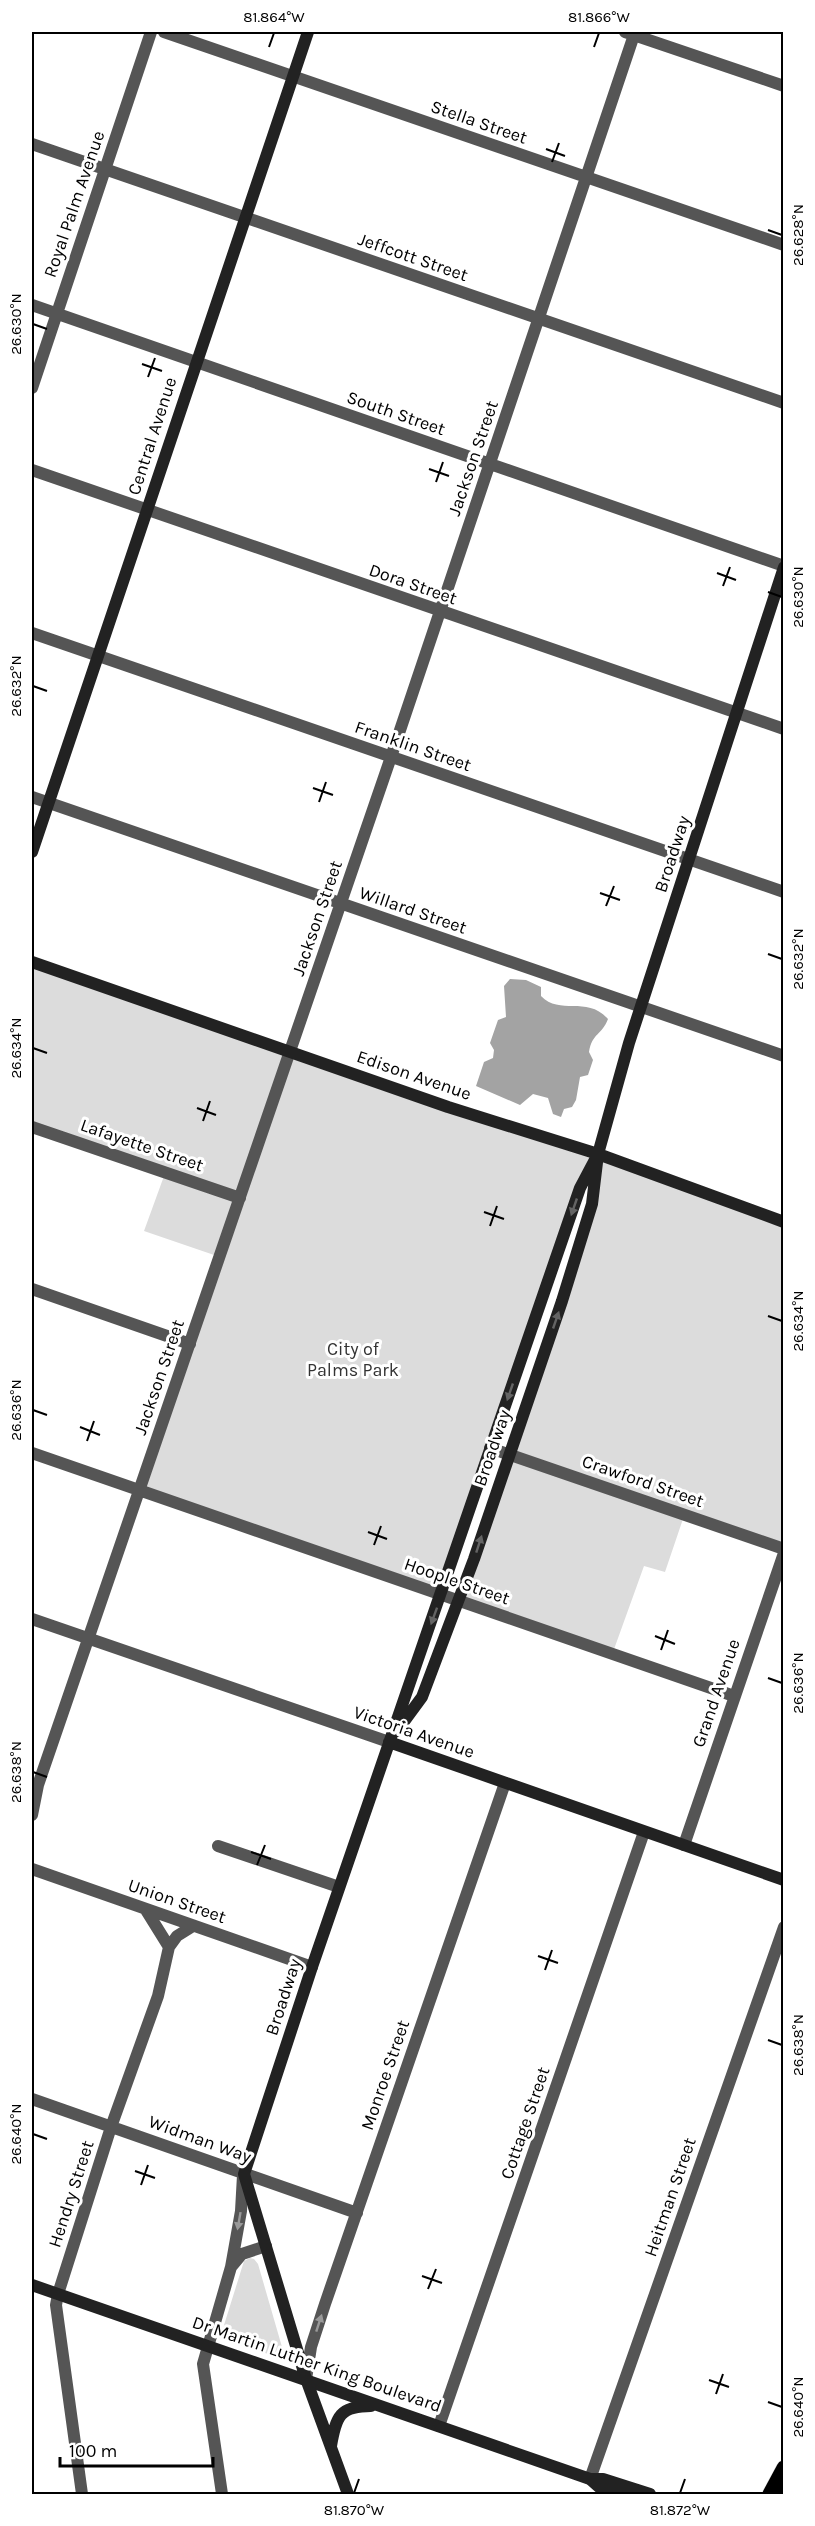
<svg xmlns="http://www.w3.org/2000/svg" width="815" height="2526" viewBox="0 0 815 2526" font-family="Karla,sans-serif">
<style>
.green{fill:#dcdcdc}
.water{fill:#a3a3a3}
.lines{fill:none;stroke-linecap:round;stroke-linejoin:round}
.primary-casing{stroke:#dbdbdb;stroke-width:16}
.street{stroke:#555;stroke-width:12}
.secondary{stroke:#222;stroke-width:12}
.primary{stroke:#000;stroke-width:15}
.oneway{fill:#646464}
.oneway2{fill:#999}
.ticks{fill:none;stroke:#000;stroke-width:2}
.labels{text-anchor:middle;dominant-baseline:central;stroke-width:6;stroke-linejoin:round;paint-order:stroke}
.street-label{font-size:18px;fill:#000;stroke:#fff}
.park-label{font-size:18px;fill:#333;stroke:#fff}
.neatline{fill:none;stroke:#000;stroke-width:2}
.ticks-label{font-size:15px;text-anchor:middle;fill:#000}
</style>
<rect width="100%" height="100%" fill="#fff"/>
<path class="green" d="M 32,964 L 288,1053 L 239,1195 L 32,1125 Z
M 292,1055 L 594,1156 L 440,1591 L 143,1489 Z
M 600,1157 L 783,1225 L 783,1547 L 685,1513 L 665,1572 L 644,1566 L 613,1652 L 462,1599 L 594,1208 Z
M 164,1176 L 236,1201 L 217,1256 L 144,1231 Z
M 250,2258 L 254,2259 L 258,2264 L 282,2347 L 281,2354 L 277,2357 L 220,2338 L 244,2261 Z"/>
<path class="water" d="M 510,979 L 526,980 L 541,987 L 541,996 C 560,1016 587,995 608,1019 C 602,1035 592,1033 589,1052 L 593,1060 L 588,1075 L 580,1077 L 576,1100 L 572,1107 L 564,1109 L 561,1117 L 553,1114 L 548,1098 L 533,1094 L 520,1105 L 476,1086 L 484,1062 L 493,1058 L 494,1050 L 490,1043 L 498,1020 L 506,1017 L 504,986 Z"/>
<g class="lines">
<g class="primary-casing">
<path id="primary" d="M 770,2494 L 784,2468
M 783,2494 L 784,2492"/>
</g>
<path class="street" d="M 164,32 L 784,245
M 625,32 L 784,86
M 32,144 L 784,403
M 32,305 L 784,566
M 32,388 L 151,32
M 32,470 L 784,729
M 32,633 L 784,892
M 32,797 L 784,1056
M 32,1127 L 240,1198
M 32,1289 L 190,1344
M 490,1448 L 784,1549
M 32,1453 L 734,1696
M 32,1619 L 389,1742
M 32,1815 L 38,1785 L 391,757 L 635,32
M 684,1845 L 784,1553
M 218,1846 L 339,1887
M 32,1869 L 312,1967
M 146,1910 L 169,1947
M 32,2099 L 357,2213
M 232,2266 L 242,2254 L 266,2246
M 306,2379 L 311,2347 L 325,2304 L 505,1783
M 439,2426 L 644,1832
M 590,2479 L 784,1927
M 82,2494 L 56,2305 L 58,2294 L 111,2127 L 158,1996 L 169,1947 L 177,1936 L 193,1926
M 222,2494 L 203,2364 L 231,2267 L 241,2211 L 243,2175"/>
<path class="secondary" d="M 32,852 L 308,32
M 32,962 L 448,1107 L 598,1154 L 784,1222
M 397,1731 L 422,1697 L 474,1559 L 562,1301 L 592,1204 L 598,1154 L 629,1043 L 784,567
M 389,1742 L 784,1880
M 32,2285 L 590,2479 L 603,2479 L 650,2494
M 331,2446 C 336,2416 340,2406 371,2406
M 590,2479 L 599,2487 L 619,2494
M 348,2494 L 306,2379 L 244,2174 L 312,1967 L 580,1188 L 598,1154"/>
<use href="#primary" class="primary"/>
</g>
<defs><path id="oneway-solid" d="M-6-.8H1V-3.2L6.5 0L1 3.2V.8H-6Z" transform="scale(1.5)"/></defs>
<g class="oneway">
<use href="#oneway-solid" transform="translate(574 1207) rotate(109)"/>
<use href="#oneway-solid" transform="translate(556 1320) rotate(-71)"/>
<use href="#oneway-solid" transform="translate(510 1392) rotate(109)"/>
<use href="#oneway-solid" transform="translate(479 1544) rotate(-72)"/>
<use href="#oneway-solid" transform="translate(434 1616) rotate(110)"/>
</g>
<g class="oneway2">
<use href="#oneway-solid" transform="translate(239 2221) rotate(100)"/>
<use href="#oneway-solid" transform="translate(319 2323) rotate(-72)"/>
</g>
<path class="ticks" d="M 269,47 L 274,33M 594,47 L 599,33M 546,149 L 565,156M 552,162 L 559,143M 768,230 L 782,235M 33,324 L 47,329M 142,364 L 162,371M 148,377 L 155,358M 429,469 L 449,476M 436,482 L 443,462M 717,573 L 736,580M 723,586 L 730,567M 768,592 L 782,597M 33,686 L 47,691M 313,788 L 333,795M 319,802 L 326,782M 600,893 L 620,900M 606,906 L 614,886M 768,954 L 782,959M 33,1048 L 47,1053M 197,1108 L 216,1115M 203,1121 L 210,1101M 484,1212 L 504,1219M 490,1226 L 497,1206M 768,1316 L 782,1321M 33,1410 L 47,1415M 80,1427 L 100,1435M 87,1441 L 94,1421M 368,1532 L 387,1539M 374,1545 L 381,1526M 655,1636 L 675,1644M 661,1650 L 668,1630M 768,1678 L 782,1683M 33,1772 L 47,1777M 251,1852 L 271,1859M 257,1865 L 265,1845M 538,1956 L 558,1963M 545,1970 L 552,1950M 768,2040 L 782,2045M 33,2134 L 47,2139M 135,2171 L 155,2178M 141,2185 L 148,2165M 422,2276 L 442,2283M 428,2289 L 436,2269M 709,2380 L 729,2387M 716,2394 L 723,2374M 768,2402 L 782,2407M 354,2493 L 359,2479M 680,2493 L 685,2479"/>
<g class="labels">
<g class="street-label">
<text transform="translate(479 122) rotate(19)">Stella Street</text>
<text transform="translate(74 204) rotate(-71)">Royal Palm Avenue</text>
<text transform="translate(413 257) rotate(19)">Jeffcott Street</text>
<text transform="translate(396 413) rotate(19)">South Street</text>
<text transform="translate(152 436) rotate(-72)">Central Avenue</text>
<text transform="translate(473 458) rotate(-71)">Jackson Street</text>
<text transform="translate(413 584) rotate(19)">Dora Street</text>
<text transform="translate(413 746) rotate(19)">Franklin Street</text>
<text transform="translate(672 854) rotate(-72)">Broadway</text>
<text transform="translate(413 910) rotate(19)">Willard Street</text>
<text transform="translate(317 918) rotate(-71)">Jackson Street</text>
<text transform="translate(414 1075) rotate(19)">Edison Avenue</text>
<text transform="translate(142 1145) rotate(19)">Lafayette Street</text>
<text transform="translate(159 1377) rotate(-71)">Jackson Street</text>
<text transform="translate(492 1448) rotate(-71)">Broadway</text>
<text transform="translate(643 1481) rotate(19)">Crawford Street</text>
<text transform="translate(457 1581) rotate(19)">Hoople Street</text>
<text transform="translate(716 1693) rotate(-71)">Grand Avenue</text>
<text transform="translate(414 1732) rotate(19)">Victoria Avenue</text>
<text transform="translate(177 1901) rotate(19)">Union Street</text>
<text transform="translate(283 1997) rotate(-72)">Broadway</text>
<text transform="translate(385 2075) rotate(-71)">Monroe Street</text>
<text transform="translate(525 2123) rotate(-71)">Cottage Street</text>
<text transform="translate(200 2139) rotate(20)">Widman Way</text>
<text transform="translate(71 2194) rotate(-72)">Hendry Street</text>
<text transform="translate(670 2197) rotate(-71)">Heitman Street</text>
<text transform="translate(317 2364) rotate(19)">Dr Martin Luther King Boulevard</text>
</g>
<g class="park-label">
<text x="353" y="1349">City of<tspan x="353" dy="21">Palms Park</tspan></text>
</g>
</g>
<rect width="815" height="2526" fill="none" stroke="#ffffff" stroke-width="66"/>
<path d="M60 2457v9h153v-9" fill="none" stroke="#000000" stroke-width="3"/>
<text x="69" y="2457" font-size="18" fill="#000000" stroke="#ffffff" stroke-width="4.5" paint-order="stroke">100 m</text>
<rect x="33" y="33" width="749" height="2460" class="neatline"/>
<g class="ticks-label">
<text x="274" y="22">81.864°W</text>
<text x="599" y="22">81.866°W</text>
<text transform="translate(798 235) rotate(-90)" y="5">26.628°N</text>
<text transform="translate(16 324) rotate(-90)" y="5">26.630°N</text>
<text transform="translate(798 597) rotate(-90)" y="5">26.630°N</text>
<text transform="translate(16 686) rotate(-90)" y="5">26.632°N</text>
<text transform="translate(798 959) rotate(-90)" y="5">26.632°N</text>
<text transform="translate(16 1048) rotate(-90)" y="5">26.634°N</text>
<text transform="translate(798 1321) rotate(-90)" y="5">26.634°N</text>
<text transform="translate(16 1410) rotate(-90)" y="5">26.636°N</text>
<text transform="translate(798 1683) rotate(-90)" y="5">26.636°N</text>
<text transform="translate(16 1772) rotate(-90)" y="5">26.638°N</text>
<text transform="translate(798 2045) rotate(-90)" y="5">26.638°N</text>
<text transform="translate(16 2134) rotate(-90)" y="5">26.640°N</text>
<text transform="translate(798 2407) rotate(-90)" y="5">26.640°N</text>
<text x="354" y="2515">81.870°W</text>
<text x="680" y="2515">81.872°W</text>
</g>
</svg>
